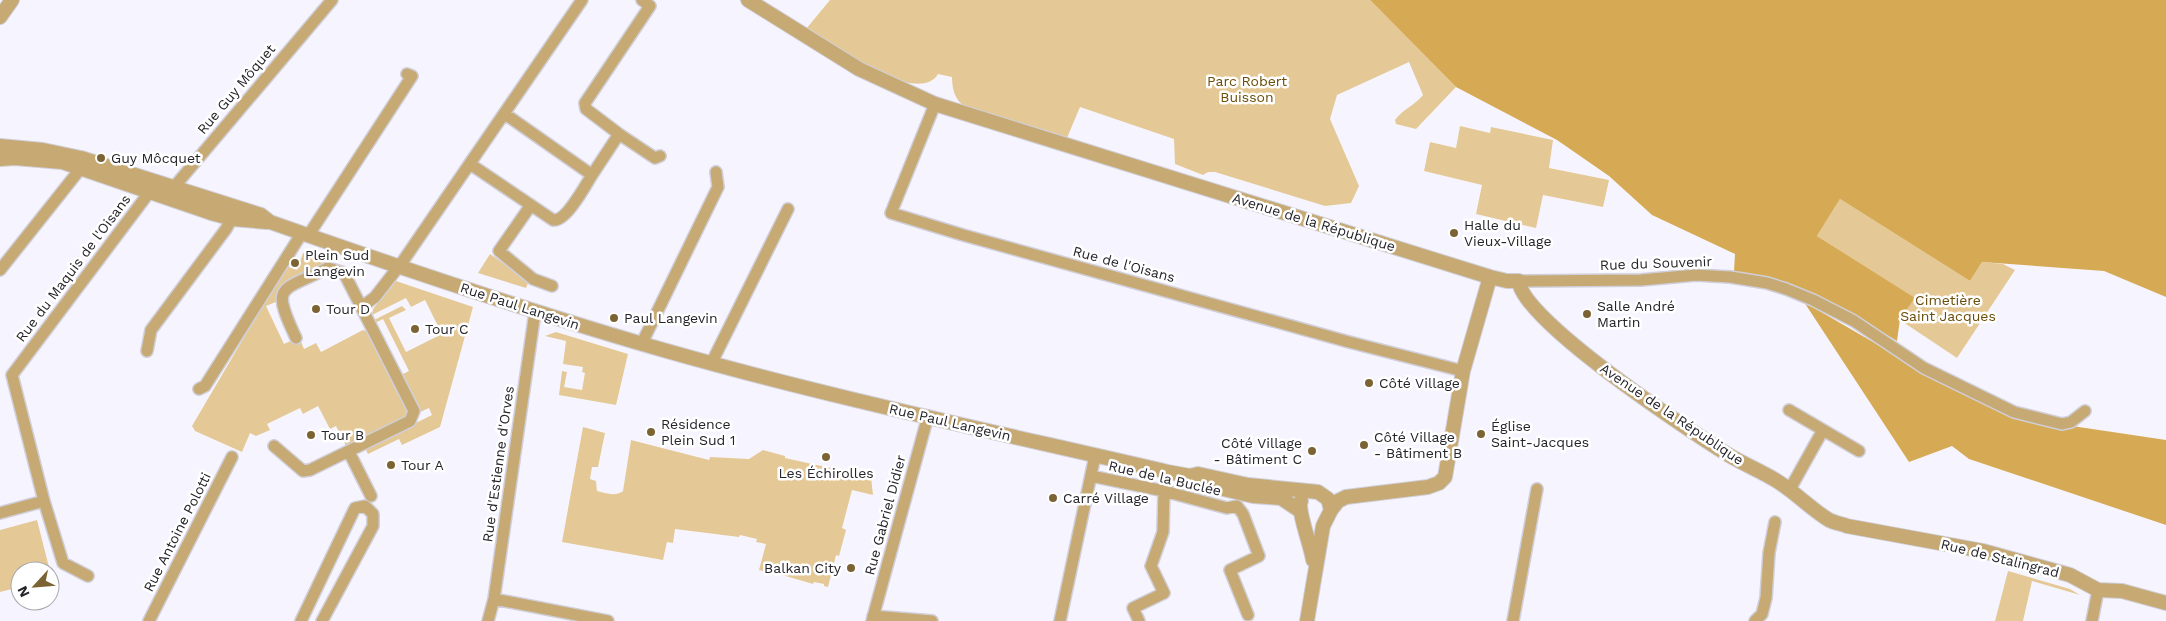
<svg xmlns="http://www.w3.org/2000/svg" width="2166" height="621" viewBox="0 0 2166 621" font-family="'Work Sans',sans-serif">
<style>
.green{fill:#e4c997}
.forest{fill:#d6aa54}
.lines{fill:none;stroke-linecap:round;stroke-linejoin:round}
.minor-casing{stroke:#d0cfd9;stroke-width:14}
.tertiary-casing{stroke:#d0cfd9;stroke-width:16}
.minor{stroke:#c6a973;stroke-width:11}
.tertiary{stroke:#c6a973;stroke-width:14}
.poi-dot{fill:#7c6334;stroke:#fff;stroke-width:2}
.labels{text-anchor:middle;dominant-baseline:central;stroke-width:5;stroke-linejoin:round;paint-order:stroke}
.park-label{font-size:14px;fill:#6a4d07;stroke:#fff}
.street-label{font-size:14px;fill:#24242a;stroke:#fff}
.poi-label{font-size:14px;fill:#24242a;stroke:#fff;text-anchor:start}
</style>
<rect width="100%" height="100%" fill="#f6f5ff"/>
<path class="green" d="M 830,0 L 1370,0 L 1456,87 L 1416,129 L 1396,124 L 1395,120 C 1402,110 1415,105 1423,95 L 1409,62 L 1337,95 L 1330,119 L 1359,186 L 1351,203 L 1325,206 L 1215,172 L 1208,172 L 1203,175 L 1175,164 L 1174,139 L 1080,107 L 1067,138 L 971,110 C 957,104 952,93 952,77 L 938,74 C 918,108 827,43 806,29 Z
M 1460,126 L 1490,133 L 1491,127 L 1553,140 L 1549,168 L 1609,180 L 1603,207 L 1543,195 L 1536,228 L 1476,214 L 1482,185 L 1424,171 L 1430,142 L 1456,148 Z
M 1840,199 L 1970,281 L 1982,262 L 2003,264 L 2015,270 L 1957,358 L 1900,320 L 1914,298 L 1817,236 Z
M 303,253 L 329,261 L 328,266 L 278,301 L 266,306 L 284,344 L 299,337 L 304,349 L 316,343 L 321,352 L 363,330 L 366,331 L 407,411 L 405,417 L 346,446 L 336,426 L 330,429 L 318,406 L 303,414 L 300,408 L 267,424 L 270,430 L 256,436 L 250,433 L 242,452 L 195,431 L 192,426 L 286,266 L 297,270 Z
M 490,254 L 529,281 L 526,288 L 478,273 Z
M 396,281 L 473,307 L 440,427 L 402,445 L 399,439 L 368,454 L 365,448 L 432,415 L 429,408 L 420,412 L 401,375 L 409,371 L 383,319 L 375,323 L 374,320 L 402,306 L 406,310 L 389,318 L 406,352 L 442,334 L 425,300 L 411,307 L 406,298 L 372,315 L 373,309 Z
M 556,332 L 628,354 L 616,405 L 559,395 L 562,371 L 567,372 L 564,387 L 582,390 L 585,373 L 582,372 L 583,367 L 563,364 L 566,341 L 545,336 Z
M 583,427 L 605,433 L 598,467 L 592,467 L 590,479 L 596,481 L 597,491 C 605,493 615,497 623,491 L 631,440 L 709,460 L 710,457 L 749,459 L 763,450 L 785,456 L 785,458 L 871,477 L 873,495 L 852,490 L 842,528 L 846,530 L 839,556 L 836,555 L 828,587 L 824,586 L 824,584 L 814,582 L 813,584 L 772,572 L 771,573 L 759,570 L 766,544 L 756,542 L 757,539 L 740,535 L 739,537 L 675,529 L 673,543 L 667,542 L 663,560 L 562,542 Z
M 37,520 L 52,579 L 50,579 L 50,571 L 20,571 L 20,587 L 0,592 L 0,530 Z
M 2008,571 L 2070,589 L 2080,595 L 2032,581 L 2023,621 L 1995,621 Z"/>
<path class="forest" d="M 1370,0 L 2166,0 L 2166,297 L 2104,271 L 1982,262 L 1970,281 L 1840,199 L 1817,236 L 1915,298 L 1900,319 L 1897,341 L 1843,309 L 1809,293 L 1734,271 L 1735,254 L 1652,215 L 1609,176 L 1557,140 L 1456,87 Z
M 1804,302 L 1942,382 L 2012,417 L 2166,440 L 2166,525 L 1969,459 L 1952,446 L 1909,462 Z"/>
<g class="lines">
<g class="minor-casing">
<path id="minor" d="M 935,104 L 891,213 L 963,235 L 1349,342 L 1463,371
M 505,114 L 592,175 L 619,134 L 586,109 L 585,103 L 650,6 L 642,0
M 619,134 L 655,158 L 660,156
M 470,164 L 553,220 C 566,222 585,186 592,175
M 169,193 L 332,0
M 531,205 L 499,251 L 533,279 L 552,286
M 308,236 L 412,76 L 407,74
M 0,270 L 81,168 L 81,160
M 1519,281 L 1641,280 L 1696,275 L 1730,277 L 1767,283 L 1786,289 L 1813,300 L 1854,321 L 1924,368 L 2014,412 L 2062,424 L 2071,422 L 2085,411
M 363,306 L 375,297 L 403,261 L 582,0
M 642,343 L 718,187 L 716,172
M 147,351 L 151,330 L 226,229 L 236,211
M 712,362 L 788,209
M 199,389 L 205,386 L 302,233
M 1789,410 L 1859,451
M 274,446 L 303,471 L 310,470 L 410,421 L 414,411 L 344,273 L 328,268 C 281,292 270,283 296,338
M 349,452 L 371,496
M 1091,476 L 1164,491 L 1227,508 L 1237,506
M 1790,489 L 1823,430
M 44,501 L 63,563 L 88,576
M 1237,506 L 1243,514 L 1259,556 L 1230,570 L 1248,615
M 0,513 L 44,501 L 12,375 L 154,186
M 494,599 L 608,621
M 873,616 L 932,621
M 149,621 L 232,457
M 301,621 L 355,508 L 365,506 L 373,514 L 373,526 L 322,621
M 488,621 L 494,599 L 535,312
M 872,621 L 928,416
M 1060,621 L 1095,456
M 1139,621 L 1133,608 L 1164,593 L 1151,566 L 1163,532 L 1164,491
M 1513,621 L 1537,489
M 1755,621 L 1762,614 L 1766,598 L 1769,553 L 1775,522
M 2092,621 L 2098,590"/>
</g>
<g class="tertiary-casing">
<path id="tertiary" d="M 748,0 L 859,69 L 935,104 L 1490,277 L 1507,281 L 1519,281 C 1520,319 1690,431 1727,454 C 1743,464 1761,471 1777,481 C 1796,493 1811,509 1829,520 C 1835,523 1842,524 1847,526 L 1983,551 L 2070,575 L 2098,590 L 2122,591 L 2166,603
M 0,17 L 12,0
M 0,146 L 43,150 L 81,158 L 261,215 L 270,222 C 401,268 533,313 667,351 C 832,398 1000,433 1168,472 L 1190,476 L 1198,474 L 1248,485 L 1318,492 L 1328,499 L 1331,510 L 1323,526 L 1307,621
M 0,159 L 15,158 L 62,162 L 211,213 L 233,219 L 267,222
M 1215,487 L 1253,496 L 1281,498 L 1299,510
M 1301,501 C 1297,510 1311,546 1313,560
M 1331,510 L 1338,501 L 1346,497 L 1428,487 L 1439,483 L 1445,477 L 1463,371 L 1490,277"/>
</g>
<use href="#minor" class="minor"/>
<use href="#tertiary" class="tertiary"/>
</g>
<g class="poi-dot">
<circle cx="101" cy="158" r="5"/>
<circle cx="1454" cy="233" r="5"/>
<circle cx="295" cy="263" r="5"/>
<circle cx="316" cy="309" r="5"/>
<circle cx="1587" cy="314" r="5"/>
<circle cx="614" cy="318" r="5"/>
<circle cx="415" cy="329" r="5"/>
<circle cx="1369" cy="383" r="5"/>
<circle cx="651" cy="432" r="5"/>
<circle cx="1481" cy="434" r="5"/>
<circle cx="311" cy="435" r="5"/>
<circle cx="1364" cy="445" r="5"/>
<circle cx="1312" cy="451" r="5"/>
<circle cx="826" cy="457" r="5"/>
<circle cx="391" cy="465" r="5"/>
<circle cx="1053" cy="498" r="5"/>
<circle cx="851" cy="568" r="5"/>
</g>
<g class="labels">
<g class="park-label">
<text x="1247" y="81">Parc Robert<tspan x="1247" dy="16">Buisson</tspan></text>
<text x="1948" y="300">Cimetière<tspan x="1948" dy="16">Saint Jacques</tspan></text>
</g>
<g class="street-label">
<text transform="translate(236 89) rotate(-50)">Rue Guy Môquet</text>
<text transform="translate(1314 222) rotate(17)">Avenue de la République</text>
<text transform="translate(1656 263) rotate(-2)">Rue du Souvenir</text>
<text transform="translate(1124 264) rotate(15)">Rue de l'Oisans</text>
<text transform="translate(73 268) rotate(-53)">Rue du Maquis de l'Oisans</text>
<text transform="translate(520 306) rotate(18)">Rue Paul Langevin</text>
<text transform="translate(1672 414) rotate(34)">Avenue de la République</text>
<text transform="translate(950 422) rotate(13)">Rue Paul Langevin</text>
<text transform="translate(498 464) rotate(-82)">Rue d'Estienne d'Orves</text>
<text transform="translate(1165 478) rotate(13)">Rue de la Buclée</text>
<text transform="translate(885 515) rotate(-75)">Rue Gabriel Didier</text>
<text transform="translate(177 532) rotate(-63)">Rue Antoine Polotti</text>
<text transform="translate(2000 558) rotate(14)">Rue de Stalingrad</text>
</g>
<g class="poi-label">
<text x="111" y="158">Guy Môcquet</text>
<text x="1464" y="225">Halle du<tspan x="1464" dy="16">Vieux-Village</tspan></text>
<text x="305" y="255">Plein Sud<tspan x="305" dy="16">Langevin</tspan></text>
<text x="1597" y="306">Salle André<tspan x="1597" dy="16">Martin</tspan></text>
<text x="326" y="309">Tour D</text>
<text x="624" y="318">Paul Langevin</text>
<text x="425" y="329">Tour C</text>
<text x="1379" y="383">Côté Village</text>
<text x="661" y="424">Résidence<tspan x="661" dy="16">Plein Sud 1</tspan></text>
<text x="1491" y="426">Église<tspan x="1491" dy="16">Saint-Jacques</tspan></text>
<text x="321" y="435">Tour B</text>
<text x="1374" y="437">Côté Village<tspan x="1374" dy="16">- Bâtiment B</tspan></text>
<text x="1302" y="443" text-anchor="end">Côté Village<tspan x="1302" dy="16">- Bâtiment C</tspan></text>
<text x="401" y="465">Tour A</text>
<text x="826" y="473" text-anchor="middle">Les Échirolles</text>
<text x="1063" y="498">Carré Village</text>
<text x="841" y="568" text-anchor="end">Balkan City</text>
</g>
</g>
<g transform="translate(35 586) rotate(244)"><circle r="24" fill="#ffffff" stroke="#a7a7aa"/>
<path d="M0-4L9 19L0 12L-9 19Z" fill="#7c6334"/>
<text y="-8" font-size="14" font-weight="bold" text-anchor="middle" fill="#24242a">N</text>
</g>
</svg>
